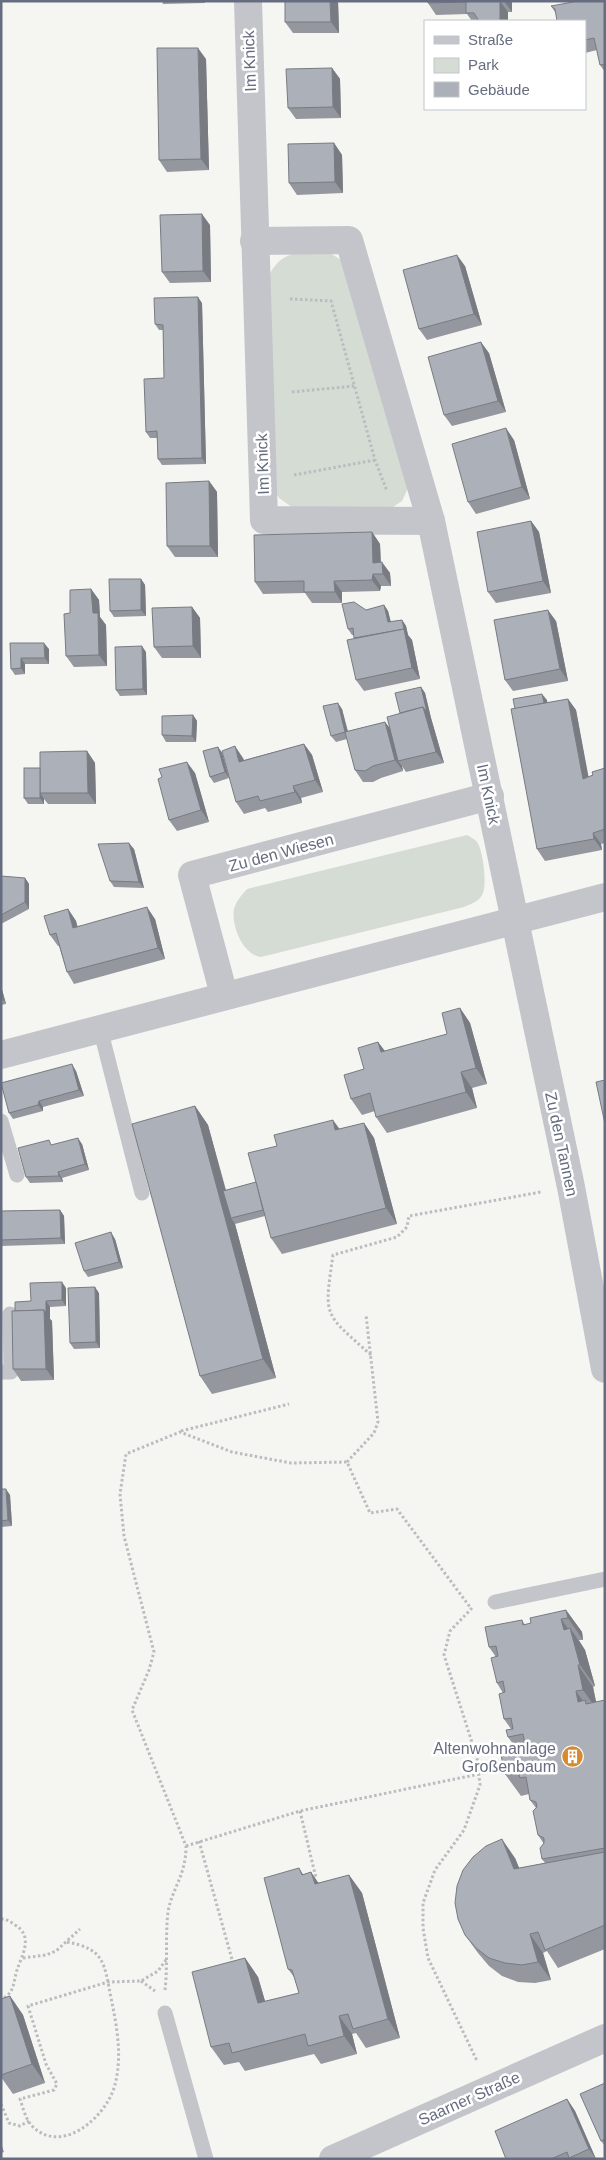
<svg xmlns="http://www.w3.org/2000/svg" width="606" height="2160" viewBox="0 0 606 2160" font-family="Arial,sans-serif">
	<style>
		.green { fill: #d5dcd4 }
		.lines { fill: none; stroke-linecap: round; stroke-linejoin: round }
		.path { stroke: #bbbcbf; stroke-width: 3; stroke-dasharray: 2.5 2.5; stroke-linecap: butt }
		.service { stroke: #c4c5ca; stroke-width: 15 }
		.minor { stroke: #c4c5ca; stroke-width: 28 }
		.wall { fill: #94979e }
		.shaded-wall { fill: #787b81 }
		.building { fill: #acb0b8; stroke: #787b81 }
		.labels { text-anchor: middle; stroke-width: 5; stroke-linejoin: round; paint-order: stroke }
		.street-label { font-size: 16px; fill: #676d81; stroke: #fff }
		.poi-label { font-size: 16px; fill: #676d81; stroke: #fff; text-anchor: end }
	</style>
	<rect width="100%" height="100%" fill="#f5f6f2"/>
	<g class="green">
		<path d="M302 251 330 253 341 260 408 488 402 501 387 511 296 510 279 498 274 489 266 281C276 261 281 257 302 251Z"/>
		<path d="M467 835C470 837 475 839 477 842 483 850 487 883 483 893 480 901 471 904 464 907L261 957C243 955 231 926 234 909 236 901 241 896 247 889Z"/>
	</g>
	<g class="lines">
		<g class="path">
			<path d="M290 299 331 301 375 460 387 491"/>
			<path d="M292 392 354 386"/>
			<path d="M294 475 375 460"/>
			<path d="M371 1355C323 1312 324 1318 333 1255L397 1237 407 1227 409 1216 541 1192"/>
			<path d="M181 1431 289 1404"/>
			<path d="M347 1462 374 1433 378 1422 366 1315"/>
			<path d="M472 1608 450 1631 444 1655 477 1758 480 1785 464 1830 435 1870 423 1903V1928L428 1958 477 2061"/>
			<path d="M300 1811 316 1878"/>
			<path d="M199 1841 233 1963"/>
			<path d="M186 1846 300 1811 508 1768"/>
			<path d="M1 1919C7 1919 11 1922 15 1925 34 1936 22 1955 17 1970 13 1982 15 1994 1 1999"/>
			<path d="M67 1942C105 1949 104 1963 111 1998 117 2027 123 2058 114 2088 105 2117 62 2156 32 2126 26 2120 23 2108 20 2099L54 2090 57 2084 46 2064 28 2006 108 1982 141 1981 158 1971 166 1960"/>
			<path d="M23 1958 46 1955 56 1951 80 1929"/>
			<path d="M141 1981 155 1991"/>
			<path d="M165 1990C168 1964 165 1938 168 1912 172 1888 186 1876 186 1846L132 1710 149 1670 154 1652 124 1536 120 1494 126 1454 180 1432 232 1452 291 1463 347 1462 370 1513 397 1509 470 1607"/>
			<path d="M1 2104 9 2123 20 2126 29 2121"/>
		</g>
		<g class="service">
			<path d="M100 1028 142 1193"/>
			<path d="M1 1121 17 1175"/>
			<path d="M1 1372H11L10 1314"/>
			<path d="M495 1602 605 1579"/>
			<path d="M165 2013 206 2159"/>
		</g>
		<g class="minor">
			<path d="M248 1 264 520 431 521"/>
			<path d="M254 241 349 240 431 521 571 1187 605 1369"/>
			<path d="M224 995 192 875 490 796"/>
			<path d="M1 1055 605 897"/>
			<path d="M333 2159 605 2038"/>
		</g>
	</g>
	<g class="wall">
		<path d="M162 1H205V3L163 4Z"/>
		<path d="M338 1 339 33H293L285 22Z"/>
		<path d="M428 1H512V12H508V21H472L467 14 436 15 428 3Z"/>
		<path d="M605 1V72L600 65 597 50 585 53V21L555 12 551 6Z"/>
		<path d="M206 59 209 170 167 172 159 160Z"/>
		<path d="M332 68 340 79 341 118 296 119 288 108Z"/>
		<path d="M334 143 342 155 343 193 297 195 289 183Z"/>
		<path d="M210 225 211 282 170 283 162 272Z"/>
		<path d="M465 266 482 325 427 340 419 329Z"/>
		<path d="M202 303 206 464 162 465 158 459 157 438H150L146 432 164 378 163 330H159L155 324Z"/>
		<path d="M489 353 506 412 452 426 444 415Z"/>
		<path d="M514 440 530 499 476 514 468 502Z"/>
		<path d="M209 481 217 492 218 557H175L167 546Z"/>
		<path d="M531 521 539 532 551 593 496 603 488 592Z"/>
		<path d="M372 532 380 544 381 562 390 573 391 586H381L380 591 342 592V603H312L305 593 263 594 255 582Z"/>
		<path d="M141 579 145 585 146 616 114 617 110 611Z"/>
		<path d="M91 589 99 600 100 617 106 625 107 666 74 667 66 656 70 613Z"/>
		<path d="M384 605 388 611 391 622 402 620 406 626 408 635 412 640 420 679 364 691 356 680 354 635H352L348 629 366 610Z"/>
		<path d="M192 607 200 618 201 658H162L154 647Z"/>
		<path d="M556 621 568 681 513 691 505 680Z"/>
		<path d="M10 643 49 649V664H25V674L15 675 11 669Z"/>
		<path d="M146 652 147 695 120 696 116 690Z"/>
		<path d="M421 687 425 693 431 718 444 763 406 772 402 766 403 771 381 778 373 782H363L355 770 347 739 336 742 331 736 342 709 348 731 385 722 389 727Z"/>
		<path d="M568 699 576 710 588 777 593 775 605 768V843L601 844 602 850 545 861 537 849 547 700V703Z"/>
		<path d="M193 715 197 721 196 742H166L162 735Z"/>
		<path d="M304 744 312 755 323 792 301 798 302 803 268 812 265 808 244 814 236 802 243 758 244 760Z"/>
		<path d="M218 747 222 753 229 778 214 783 210 777Z"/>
		<path d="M87 751 95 763 96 804H48L44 799V804H28L24 798 40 768Z"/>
		<path d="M195 773 209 822 177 831 169 820Z"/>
		<path d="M134 849 144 888 114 887 110 881Z"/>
		<path d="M1 852 2 853V877L25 878 29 884V909L1 924Z"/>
		<path d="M68 909 76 921 77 926 155 919 165 959 74 984 67 972 59 946H58L50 935Z"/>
		<path d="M1 986 6 1004 1 1005Z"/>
		<path d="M460 1008 470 1023 487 1084 472 1088 477 1108 387 1133 376 1117 375 1111 362 1115 351 1099 364 1069 378 1042 385 1051 447 1034Z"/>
		<path d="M76 1071 84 1096 43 1107V1111L13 1119 9 1113Z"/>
		<path d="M195 1106 208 1125 226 1190 256 1182 339 1129 364 1123 374 1138 397 1224 282 1254 271 1238 265 1216 235 1224 276 1378 212 1394 200 1376Z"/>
		<path d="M82 1144 89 1170 62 1178 63 1182 30 1183 26 1177 53 1145Z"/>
		<path d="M60 1210 64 1216 65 1244 1 1246V1211Z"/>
		<path d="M115 1239 123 1268 88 1277 84 1271Z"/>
		<path d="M66 1288V1306L50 1307V1319L52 1321 54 1380 21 1381 13 1369 15 1311 31 1301Z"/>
		<path d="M99 1293 100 1348 74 1349 70 1343Z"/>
		<path d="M1 1489 10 1495 12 1526 1 1527Z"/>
		<path d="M566 1610 582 1632 583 1640H579L585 1650 595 1686 593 1687 596 1702 605 1700V1949L558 1968 547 1951 543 1953 551 1980 535 1983 518 1982 502 1976 489 1966 478 1953 465 1935 515 1858 519 1868 545 1863 542 1859 544 1844 538 1835 536 1808 530 1800 529 1794 521 1796 505 1774 518 1751 508 1737 511 1729 504 1719 503 1693 497 1683 496 1657 489 1647 522 1620 525 1625Z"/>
		<path d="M299 1868 303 1874 319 1883 349 1875 362 1893 400 2038 366 2048 356 2033 352 2034 357 2054 321 2064 314 2054 245 2071 239 2062 224 2065 211 2047 245 1958 258 1977 265 2001 299 1993 294 1977 288 1969Z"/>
		<path d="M10 1996 23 2015 45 2083 13 2094 1 2077V1999Z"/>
		<path d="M605 2083V2146L601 2141Z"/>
		<path d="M567 2099 575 2111 596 2159H506Z"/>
		<path d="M1 2143 4 2152 1 2153Z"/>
	</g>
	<g class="shaded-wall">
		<path d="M330 1H338L339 33 331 22Z"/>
		<path d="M500 1 508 12V21H500Z"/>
		<path d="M504 1H512V12Z"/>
		<path d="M198 48 206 59 209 170 201 159Z"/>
		<path d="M332 68 340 79 341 118 333 107Z"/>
		<path d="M334 143 342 155 343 193 335 182Z"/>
		<path d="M202 214 210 225 211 282 203 271Z"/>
		<path d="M457 255 465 266 482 325 474 314Z"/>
		<path d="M198 297 202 303 206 464 202 458Z"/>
		<path d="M481 342 489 353 506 412 498 401Z"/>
		<path d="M506 428 514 440 530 499 522 487Z"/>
		<path d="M209 481 217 492 218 557 210 546Z"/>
		<path d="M531 521 539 532 551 593 543 581Z"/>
		<path d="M372 532 380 544 381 574 373 563Z"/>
		<path d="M382 562 390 573 391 586 383 574Z"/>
		<path d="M373 574 381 586 380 591 372 580Z"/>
		<path d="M141 579 145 585 146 616 141 610Z"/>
		<path d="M334 581 342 592V603L335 592Z"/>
		<path d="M91 589 99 600 100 617 106 625 107 666 99 655 93 613Z"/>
		<path d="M384 605 388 611 392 628 388 622Z"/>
		<path d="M192 607 200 618 201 658 193 646Z"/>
		<path d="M548 610 556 621 568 681 560 669Z"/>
		<path d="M402 620 406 626 408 635 412 640 420 679 412 668Z"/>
		<path d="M44 643 49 649V664L45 658Z"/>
		<path d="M142 646 146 652 147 695 143 689Z"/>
		<path d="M21 658 25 664V674L21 668Z"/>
		<path d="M421 687 425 693 431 718 444 763 436 752 423 707Z"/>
		<path d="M542 694 547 700 549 715 545 709Z"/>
		<path d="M568 699 576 710 591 790 583 779Z"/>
		<path d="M338 703 342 709 349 738 345 732Z"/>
		<path d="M193 715 197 721 196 742 192 736Z"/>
		<path d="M385 722 393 733 398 761 402 766 403 771 395 760Z"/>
		<path d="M304 744 312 755 323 792 315 780Z"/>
		<path d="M235 746 243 758 247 773 239 762Z"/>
		<path d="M218 747 222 753 229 778 225 772Z"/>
		<path d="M87 751 95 763 96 804 88 793Z"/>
		<path d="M187 762 195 773 209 822 201 810Z"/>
		<path d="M293 786 301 798 302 803 295 792Z"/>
		<path d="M40 793 44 799V804L40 798Z"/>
		<path d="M593 833 601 844 602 850 594 839Z"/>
		<path d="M129 843 134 849 144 888 139 882Z"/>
		<path d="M1 852 2 853V877L1 876Z"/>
		<path d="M25 878 29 884V909L25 902Z"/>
		<path d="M147 907 155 919 165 959 158 948Z"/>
		<path d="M68 909 76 921 81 939 73 928Z"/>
		<path d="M1 986 6 1004 1 997Z"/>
		<path d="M460 1008 470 1023 487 1084 476 1068Z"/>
		<path d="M378 1042 389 1057 381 1052Z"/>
		<path d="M72 1064 76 1071 84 1096 79 1090Z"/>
		<path d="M461 1072 472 1088 477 1108 466 1092Z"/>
		<path d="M39 1101 43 1107V1111L38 1105Z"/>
		<path d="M195 1106 208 1125 233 1218H231L235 1224 276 1378 263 1359Z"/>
		<path d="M333 1120 344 1135 335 1130Z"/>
		<path d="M364 1123 374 1138 397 1224 386 1208Z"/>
		<path d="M78 1138 82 1144 89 1170 85 1164Z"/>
		<path d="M58 1172 62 1178 63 1182 59 1176Z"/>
		<path d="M60 1210 64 1216 65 1244 61 1238Z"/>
		<path d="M111 1232 115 1239 123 1268 119 1262Z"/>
		<path d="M62 1282 66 1288V1306L62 1300Z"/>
		<path d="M95 1287 99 1293 100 1348 96 1342Z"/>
		<path d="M46 1301 50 1307V1319L52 1321 54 1380 46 1369 44 1310Z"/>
		<path d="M6 1489 10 1495 12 1526 8 1520Z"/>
		<path d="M566 1610 582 1632 583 1640 568 1618Z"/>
		<path d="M561 1619 572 1634 570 1628 585 1650 595 1686 580 1665 564 1630Z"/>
		<path d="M578 1665 593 1687 598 1711 583 1690Z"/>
		<path d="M576 1691 591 1713 578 1702Z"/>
		<path d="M502 1839 515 1858 527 1887 514 1869Z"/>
		<path d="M311 1872 324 1891 315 1884Z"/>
		<path d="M349 1875 362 1893 400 2038 388 2019Z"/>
		<path d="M530 1934 543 1953 551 1980 538 1962Z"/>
		<path d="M245 1958 258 1977 271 2022 258 2003Z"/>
		<path d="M10 1996 23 2015 45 2083 32 2064Z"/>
		<path d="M339 2016 352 2034 357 2054 344 2036Z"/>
		<path d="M567 2099 575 2111 596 2159 589 2149Z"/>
	</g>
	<g class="building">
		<path d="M285 1H330L331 22H285Z"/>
		<path d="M428 1H500V21H479L474 13H466V2L428 3Z"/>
		<path d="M572 1H605V64L600 65 594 38 585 40V21H557L555 9 551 6 573 2Z"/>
		<path d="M157 48H198L201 159 159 160Z"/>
		<path d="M332 68 333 107 288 108 286 69Z"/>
		<path d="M334 143 335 182 289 183 288 144Z"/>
		<path d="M202 214 203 271 162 272 160 215Z"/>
		<path d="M457 255 474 314 419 329 403 270Z"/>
		<path d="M198 297 202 458 158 459 157 431 146 432 144 379 164 378 163 325 155 324 154 298Z"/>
		<path d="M481 342 498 401 444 415 428 357Z"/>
		<path d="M506 428 522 487 468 502 452 444Z"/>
		<path d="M209 481 210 546H167L166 483Z"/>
		<path d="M531 521 543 581 488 592 477 532Z"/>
		<path d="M372 532 373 563 382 562 383 574H373L372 580 334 581 335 592H304V581L255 582 254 535Z"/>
		<path d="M109 579H141V610L110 611Z"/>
		<path d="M91 589 93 613H98L99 655 66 656 64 614 70 613V590Z"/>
		<path d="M354 602 366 610 384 605 388 622 402 620 404 629 354 638 353 628 348 629 342 604Z"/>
		<path d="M192 607 193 646 154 647 152 608Z"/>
		<path d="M548 610 560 669 505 680 494 620Z"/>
		<path d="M404 629 412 668 356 680 347 640Z"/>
		<path d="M10 643H44L45 658H21V668L11 669Z"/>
		<path d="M142 646 143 689 116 690 115 647Z"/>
		<path d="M421 687 427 712 423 707 400 713 395 693Z"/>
		<path d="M542 694 544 703 515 709 513 699Z"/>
		<path d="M568 699 583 779 593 775 592 772 605 768V829L593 833 594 839 537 849 511 709Z"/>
		<path d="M338 703 345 732 331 736 323 706Z"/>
		<path d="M423 707 436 752 398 761 387 717Z"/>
		<path d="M193 715 192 736 162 735V716Z"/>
		<path d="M385 722 395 760 373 766 365 771 355 770 345 732Z"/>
		<path d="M304 744 315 780 293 786 295 792 260 801 258 796 236 802 222 751 235 746 239 762Z"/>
		<path d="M218 747 225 772 210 777 203 751Z"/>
		<path d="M87 751 88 793H40V752Z"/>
		<path d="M187 762 201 810 169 820 158 779 162 777 159 769Z"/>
		<rect x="24" y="768" width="16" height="30"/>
		<path d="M129 843 139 882 110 881 98 844Z"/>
		<path d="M1 876 25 878V902L1 915Z"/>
		<path d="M147 907 158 948 67 972 56 933 50 935 44 916 68 909 73 928Z"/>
		<path d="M460 1008 476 1068 461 1072 466 1092 376 1117 370 1093 351 1099 344 1075 364 1069 358 1048 378 1042 381 1052 447 1034 442 1013Z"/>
		<path d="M72 1064 79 1090 39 1101 38 1105 9 1113 1 1083Z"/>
		<path d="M605 1080V1124L596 1082Z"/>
		<path d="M195 1106 263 1359 200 1376 132 1124Z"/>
		<path d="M333 1120 335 1130 364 1123 386 1208 271 1238 248 1153 277 1146 274 1135Z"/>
		<path d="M78 1138 85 1164 58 1172 59 1176 26 1177 18 1148 49 1140 51 1145Z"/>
		<path d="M256 1182 263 1210 231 1218 223 1191Z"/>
		<path d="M60 1210 61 1238 1 1240V1211Z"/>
		<path d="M111 1232 119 1262 84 1271 75 1243Z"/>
		<path d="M62 1282V1300L46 1301V1313L44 1310 15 1311V1302L31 1301 30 1283Z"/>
		<path d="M95 1287 96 1342 70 1343 68 1288Z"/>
		<path d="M44 1310 46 1369H13L12 1311Z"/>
		<path d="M1 1489H6L8 1520 1 1521Z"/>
		<path d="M566 1610 568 1618 561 1619 564 1630 570 1628 580 1665H578L583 1690 576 1691 578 1702 585 1700 586 1704 605 1700V1848L542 1859 540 1848 544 1843V1838L538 1835 533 1811 537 1807 536 1802 530 1800 526 1777 520 1778 518 1771 505 1774 501 1755 526 1749 523 1734 508 1737 506 1730 513 1729 511 1718 504 1719 499 1694 505 1692 503 1681 497 1683 491 1658 498 1656 496 1646 489 1647 485 1627 522 1620 523 1625 531 1623 530 1618Z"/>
		<path d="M502 1839 514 1869 605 1852V1925L545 1950 538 1932 530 1934 538 1962 522 1965 505 1963 489 1958 476 1948 465 1935 458 1919 455 1903 457 1886 463 1870 473 1857 486 1846Z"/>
		<path d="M299 1868 302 1875 311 1872 315 1884 349 1875 388 2019 353 2029 348 2014 339 2016 344 2036 308 2046 305 2034 232 2053 229 2043 211 2047 192 1972 245 1958 258 2003 299 1993 292 1970 288 1969 264 1878Z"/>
		<path d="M10 1996 32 2064 1 2075V1999Z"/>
		<path d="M605 2083V2139L601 2141 580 2094Z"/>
		<path d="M567 2099 589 2149 569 2158 567 2152 551 2159H506L495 2131Z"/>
	</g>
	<defs>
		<symbol id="building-disc" viewBox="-11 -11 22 22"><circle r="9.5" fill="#d78b31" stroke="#fff"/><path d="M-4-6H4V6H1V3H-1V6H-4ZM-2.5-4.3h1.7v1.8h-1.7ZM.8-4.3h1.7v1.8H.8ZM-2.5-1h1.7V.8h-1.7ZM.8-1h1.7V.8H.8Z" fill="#fff"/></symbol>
	</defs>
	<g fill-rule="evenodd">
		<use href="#building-disc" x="560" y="1744" width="25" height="25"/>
	</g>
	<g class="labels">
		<g class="street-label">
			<text transform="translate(249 61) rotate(-92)" y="6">Im Knick</text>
			<text transform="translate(262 464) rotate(-92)" y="6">Im Knick</text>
			<text transform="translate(489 794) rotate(78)" y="6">Im Knick</text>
			<text transform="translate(281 852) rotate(-15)" y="6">Zu den Wiesen</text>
			<text transform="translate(562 1144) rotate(78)" y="6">Zu den Tannen</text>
			<text transform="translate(469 2098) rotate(-24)" y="6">Saarner Straße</text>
		</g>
		<g class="poi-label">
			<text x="556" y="1754">Altenwohnanlage<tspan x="556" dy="18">Großenbaum</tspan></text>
		</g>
	</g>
	<rect width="606" height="2160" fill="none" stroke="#676d81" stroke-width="5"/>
	<rect x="424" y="20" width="162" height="90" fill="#ffffff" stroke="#c2c5cd"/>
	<rect x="434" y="36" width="25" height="8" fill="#c4c5ca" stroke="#c2c5cd"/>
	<text x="468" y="45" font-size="15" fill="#676d81">Straße</text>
	<rect x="434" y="58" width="25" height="15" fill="#d5dcd4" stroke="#c2c5cd"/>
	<text x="468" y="70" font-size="15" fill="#676d81">Park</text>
	<rect x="434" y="82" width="25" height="15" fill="#acb0b8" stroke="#c2c5cd"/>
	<text x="468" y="95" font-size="15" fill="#676d81">Gebäude</text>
</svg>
